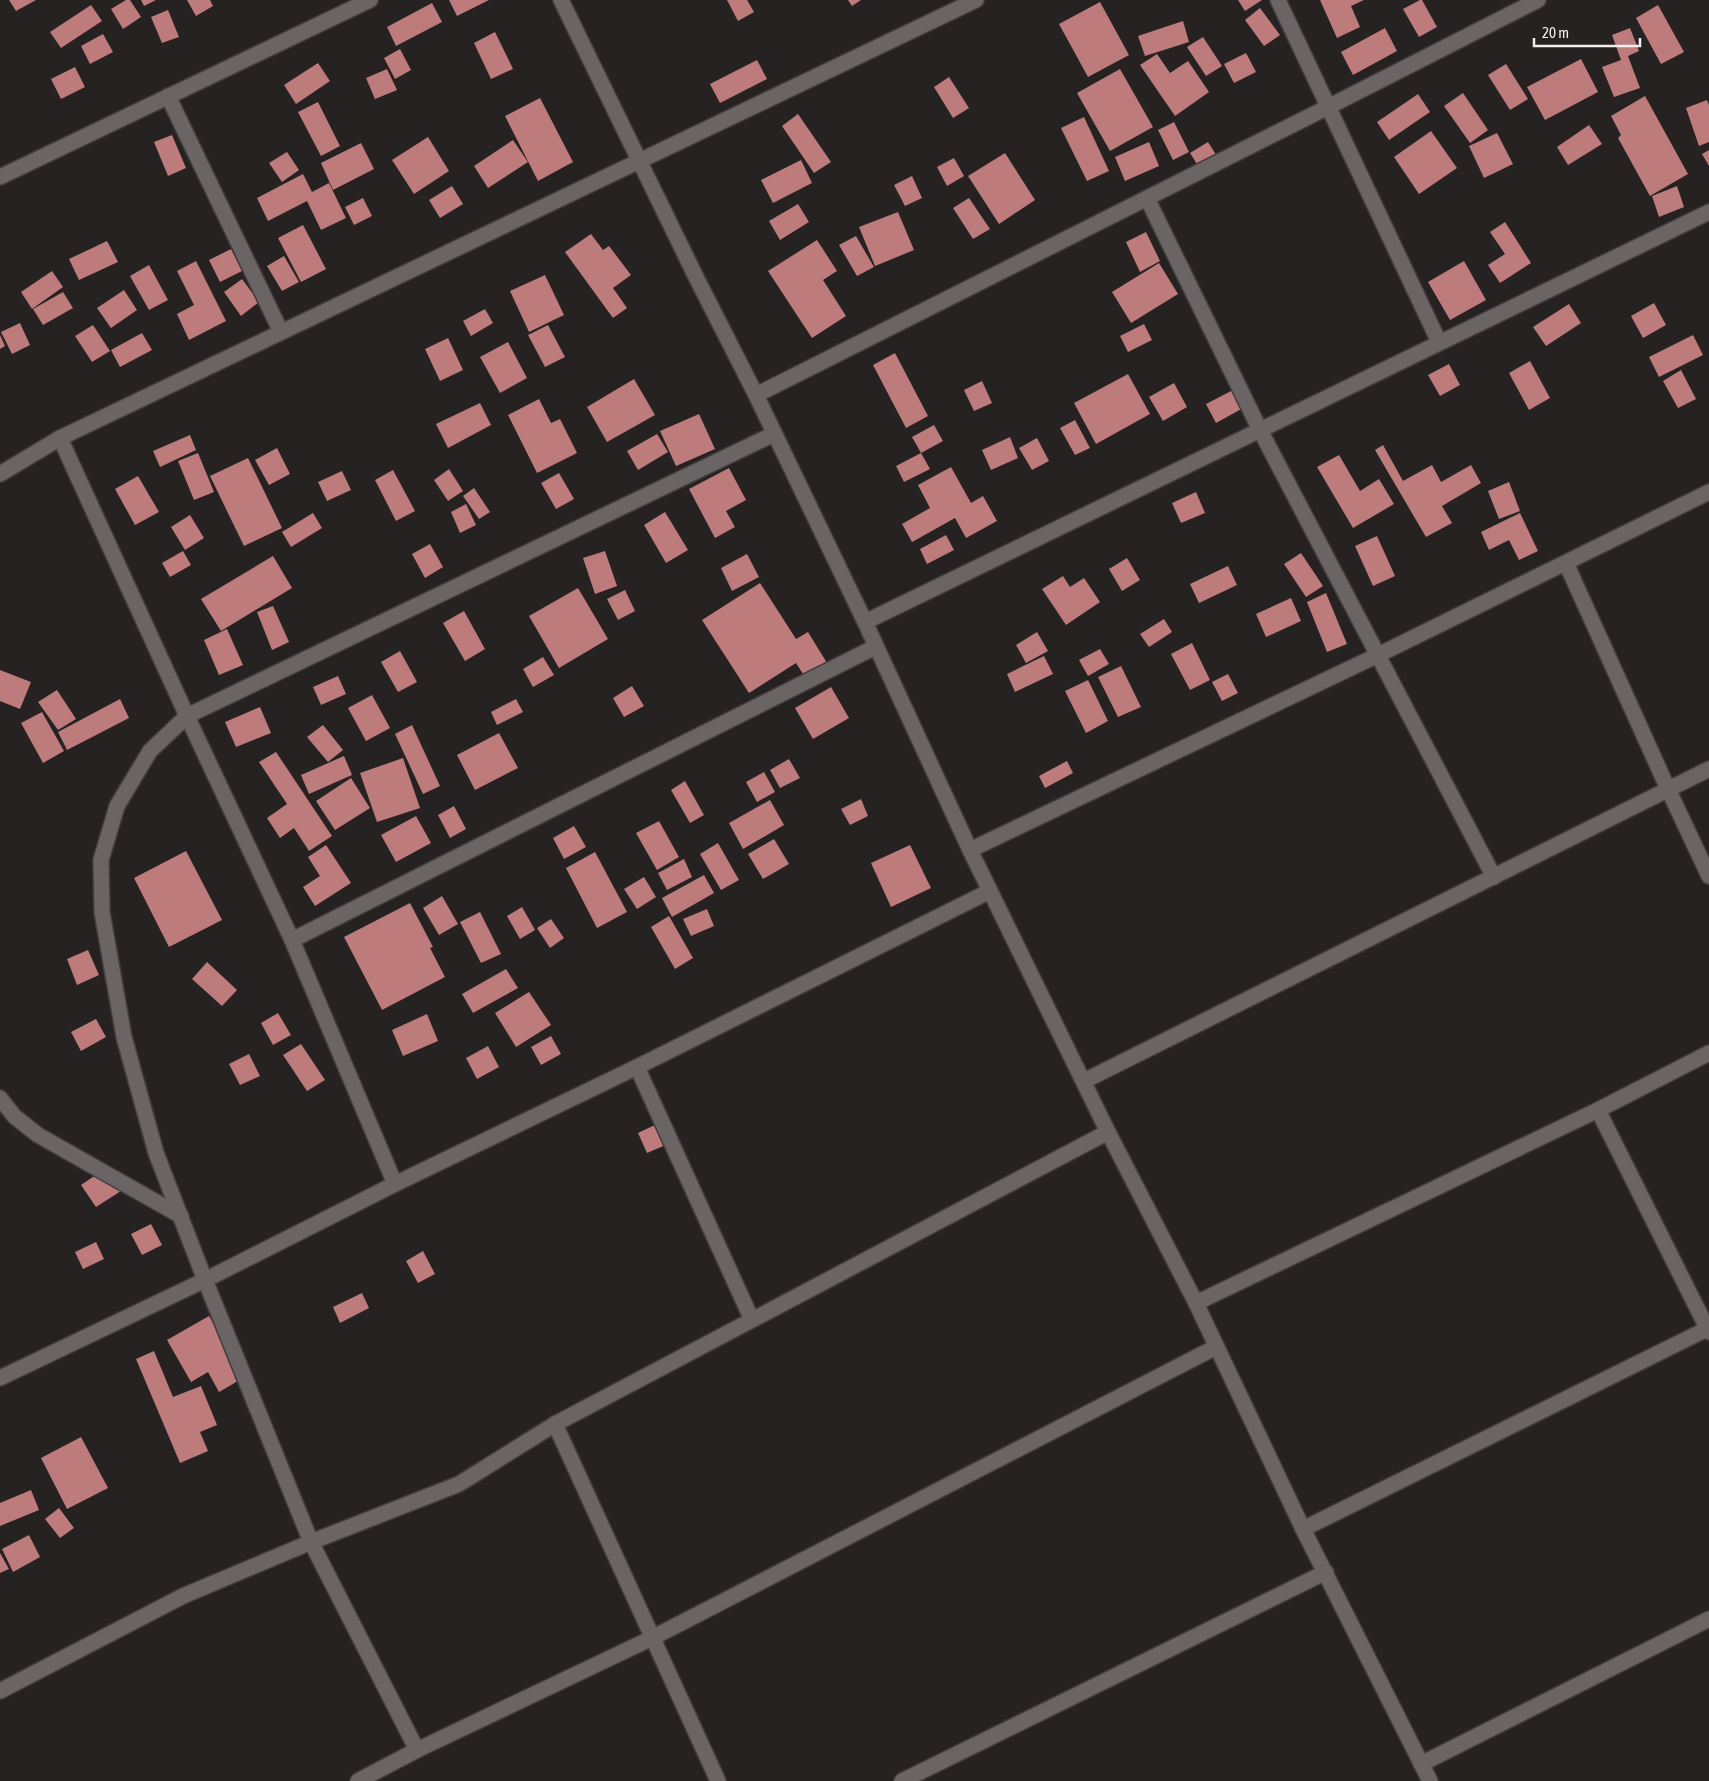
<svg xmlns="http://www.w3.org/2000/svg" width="1709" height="1781" viewBox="0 0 1709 1781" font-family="'Asap Condensed',sans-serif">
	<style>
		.building { fill: #bd7b7c }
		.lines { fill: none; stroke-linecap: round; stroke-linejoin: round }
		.street-casing { stroke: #423e3e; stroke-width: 18 }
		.street { stroke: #6a6464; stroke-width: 15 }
	</style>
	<rect width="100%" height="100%" fill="#272222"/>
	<g class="building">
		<path d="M9 0H36L16 11Z"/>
		<path d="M126 0H130L141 17 123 29 111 9Z"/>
		<path d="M141 0H156L144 6Z"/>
		<path d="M187 0H210L213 6 196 16Z"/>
		<path d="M449 0H489L457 16Z"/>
		<path d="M727 0H747L754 12 738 21Z"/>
		<path d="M848 0H861L852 6Z"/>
		<path d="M1238 0H1262L1245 11Z"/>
		<path d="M1320 0H1364L1351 6 1360 27 1337 38Z"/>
		<path d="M1420 0H1422L1437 27 1419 37 1403 9Z"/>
		<path d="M1100 2 1129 55 1088 77 1059 24Z"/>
		<path d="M432 3 442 22 396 46 387 27Z"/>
		<path d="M91 5 102 21 61 48 50 32Z"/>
		<path d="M1658 5 1684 52 1661 64 1636 18Z"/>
		<path d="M1260 8 1280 35 1264 46 1245 20Z"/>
		<path d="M168 10 179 37 162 43 151 17Z"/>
		<path d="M1183 21 1189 42 1145 56 1138 36Z"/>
		<path d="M1385 28 1397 51 1353 75 1341 52Z"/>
		<path d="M1630 28 1639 51 1628 56 1640 88 1614 97 1602 67 1621 60 1612 35Z"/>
		<path d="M495 32 513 69 491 79 474 43Z"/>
		<path d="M103 34 113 52 90 64 81 46Z"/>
		<path d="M1203 37 1222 66 1206 76 1187 47Z"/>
		<path d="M400 49 411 70 395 79 384 58Z"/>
		<path d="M1246 53 1256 72 1234 83 1224 64Z"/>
		<path d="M1157 54 1170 73 1188 61 1209 92 1175 116 1140 65Z"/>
		<path d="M1581 59 1598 92 1545 120 1527 87Z"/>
		<path d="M757 60 767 79 720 103 710 84Z"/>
		<path d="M318 63 330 81 296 104 284 85Z"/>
		<path d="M1506 64 1528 99 1510 110 1488 75Z"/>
		<path d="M75 67 85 87 61 99 51 79Z"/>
		<path d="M387 69 397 90 375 99 366 78Z"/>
		<path d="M1120 69 1153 127 1110 151 1077 93Z"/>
		<path d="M949 77 969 108 953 118 934 87Z"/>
		<path d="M1463 93 1488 130 1470 143 1444 106Z"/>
		<path d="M1418 94 1430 112 1389 140 1377 122Z"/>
		<path d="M1645 96 1688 174 1650 196 1618 138 1621 135 1611 116Z"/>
		<path d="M540 98 573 162 538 181 505 116Z"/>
		<path d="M1707 100 1709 105V142L1699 146 1686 108Z"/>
		<path d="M318 102 340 146 321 156 298 112Z"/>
		<path d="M798 114 831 162 814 173 782 126Z"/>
		<path d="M1084 117 1109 171 1087 181 1061 128Z"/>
		<path d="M1174 122 1189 152 1173 160 1158 130Z"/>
		<path d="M1589 125 1602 144 1568 165 1557 147Z"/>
		<path d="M1431 131 1457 168 1419 194 1394 157Z"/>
		<path d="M1497 133 1513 164 1484 178 1469 146Z"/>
		<path d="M172 135 186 168 168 176 154 142Z"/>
		<path d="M428 137 449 171 414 194 392 160Z"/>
		<path d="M513 140 528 162 488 188 474 166Z"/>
		<path d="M1149 142 1159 166 1125 181 1115 157Z"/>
		<path d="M1208 142 1220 161 1202 172 1190 153Z"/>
		<path d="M361 143 374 169 333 190 321 163Z"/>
		<path d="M1709 150V166L1702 154Z"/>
		<path d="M287 152 299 170 282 182 269 163Z"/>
		<path d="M1005 153 1035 200 999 224 968 176Z"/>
		<path d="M954 158 964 176 947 186 937 167Z"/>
		<path d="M801 160 812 183 773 203 761 180Z"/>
		<path d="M303 174 312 192 329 183 346 218 321 230 307 201 268 221 257 198Z"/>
		<path d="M912 176 922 198 905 206 894 185Z"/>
		<path d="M452 186 463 204 440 218 429 200Z"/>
		<path d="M1677 186 1684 207 1659 217 1652 196Z"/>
		<path d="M363 198 372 216 354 225 345 207Z"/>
		<path d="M969 198 990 229 973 239 953 208Z"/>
		<path d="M798 204 809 222 780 240 769 221Z"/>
		<path d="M898 212 914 250 875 266 859 227Z"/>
		<path d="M1505 222 1531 263 1500 283 1488 265 1505 254 1490 232Z"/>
		<path d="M303 225 326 269 301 282 278 238Z"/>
		<path d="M1146 232 1160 261 1140 272 1126 242Z"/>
		<path d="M591 234 603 250 609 246 631 275 613 288 627 308 613 318 565 252Z"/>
		<path d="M856 236 874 267 857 276 839 245Z"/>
		<path d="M817 240 837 271 823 280 846 316 812 338 768 271Z"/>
		<path d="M107 241 118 262 79 280 69 259Z"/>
		<path d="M231 249 242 271 220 282 209 260Z"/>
		<path d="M284 256 299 282 282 291 267 266Z"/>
		<path d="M196 261 226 321 189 340 177 314 194 305 177 271Z"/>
		<path d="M1464 261 1486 300 1450 320 1428 282Z"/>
		<path d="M1159 263 1178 294 1131 323 1112 292Z"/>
		<path d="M149 265 168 300 149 310 130 276Z"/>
		<path d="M52 271 63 287 32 309 21 292Z"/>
		<path d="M545 275 564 315 529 332 510 291Z"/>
		<path d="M242 279 259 302 241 316 224 292Z"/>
		<path d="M124 290 137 310 111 328 97 308Z"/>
		<path d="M63 292 73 308 43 325 33 309Z"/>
		<path d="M1654 303 1666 325 1643 338 1631 316Z"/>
		<path d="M1569 304 1581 323 1546 346 1533 327Z"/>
		<path d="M485 309 493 323 471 336 463 321Z"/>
		<path d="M20 323 30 345 12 354 1 332Z"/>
		<path d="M1144 324 1152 340 1128 352 1120 336Z"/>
		<path d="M93 325 110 351 92 362 75 336Z"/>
		<path d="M548 325 565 357 545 367 528 335Z"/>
		<path d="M142 333 152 350 120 367 111 350Z"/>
		<path d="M0 335 5 346 0 349Z"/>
		<path d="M1693 335 1703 355 1659 377 1649 357Z"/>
		<path d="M448 338 463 370 440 381 425 349Z"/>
		<path d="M508 342 527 378 500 393 480 357Z"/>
		<path d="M895 353 928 416 906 428 873 365Z"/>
		<path d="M1530 361 1550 398 1529 410 1509 373Z"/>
		<path d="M1449 364 1460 385 1440 396 1428 375Z"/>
		<path d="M1681 370 1696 399 1678 408 1663 381Z"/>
		<path d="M1128 374 1150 414 1096 444 1074 403Z"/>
		<path d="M634 379 655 415 607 442 587 407Z"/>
		<path d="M982 381 992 403 974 411 964 390Z"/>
		<path d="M1174 383 1187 407 1163 421 1149 397Z"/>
		<path d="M1235 389 1245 407 1216 423 1206 404Z"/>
		<path d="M539 399 551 423 560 419 577 453 537 473 508 415Z"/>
		<path d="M480 403 491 425 448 448 436 424Z"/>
		<path d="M699 414 715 449 676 466 660 431Z"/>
		<path d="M1075 420 1090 448 1075 455 1060 428Z"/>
		<path d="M934 425 943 441 921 453 912 437Z"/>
		<path d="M657 434 668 452 638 470 627 451Z"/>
		<path d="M190 435 196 450 160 467 153 451Z"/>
		<path d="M1010 437 1018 458 991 470 982 450Z"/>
		<path d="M1037 438 1049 461 1032 470 1019 448Z"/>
		<path d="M1383 445 1403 481 1432 465 1441 482 1471 465 1481 483 1442 506 1452 523 1426 537 1375 450Z"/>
		<path d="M277 448 290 474 269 485 255 460Z"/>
		<path d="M198 453 214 492 194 500 178 461Z"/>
		<path d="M921 453 930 469 904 482 896 466Z"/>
		<path d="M1339 455 1360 491 1379 479 1394 504 1353 528 1317 467Z"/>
		<path d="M248 458 282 528 244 546 210 476Z"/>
		<path d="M951 467 971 503 983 496 997 521 966 538 955 518 912 542 902 524 930 508 918 485Z"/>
		<path d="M729 468 746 500 726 511 735 527 715 538 689 489Z"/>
		<path d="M449 469 463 491 448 501 434 480Z"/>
		<path d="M393 470 415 511 396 521 375 480Z"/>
		<path d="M342 471 351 490 327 501 318 482Z"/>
		<path d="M559 473 574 499 556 509 541 483Z"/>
		<path d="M138 476 159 512 135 525 115 489Z"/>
		<path d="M1509 482 1520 511 1499 519 1488 491Z"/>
		<path d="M474 488 490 512 479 519 463 496Z"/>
		<path d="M1196 492 1205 513 1181 523 1172 503Z"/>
		<path d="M466 504 476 525 460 533 451 512Z"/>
		<path d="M665 512 688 550 666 563 644 525Z"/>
		<path d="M313 513 322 528 291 547 282 532Z"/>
		<path d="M1520 513 1538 551 1519 560 1509 540 1489 550 1481 532Z"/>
		<path d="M190 515 204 538 185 550 171 527Z"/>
		<path d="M946 535 954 550 927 564 920 549Z"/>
		<path d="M1377 536 1395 576 1373 586 1355 546Z"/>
		<path d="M430 544 443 567 425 578 412 554Z"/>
		<path d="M183 551 191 565 170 577 162 563Z"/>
		<path d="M605 551 617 586 595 594 583 558Z"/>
		<path d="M1301 553 1323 586 1306 597 1284 564Z"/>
		<path d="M747 554 759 577 732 591 721 568Z"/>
		<path d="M273 556 292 588 221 631 201 599Z"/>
		<path d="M1127 558 1140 580 1122 591 1109 569Z"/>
		<path d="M1228 566 1237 585 1199 603 1190 584Z"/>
		<path d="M1063 576 1070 587 1084 578 1100 602 1066 625 1042 589Z"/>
		<path d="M760 583 796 639 808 632 827 663 805 677 796 663 749 693 702 620Z"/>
		<path d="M578 588 608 639 559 668 529 616Z"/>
		<path d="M625 590 635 611 618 620 607 599Z"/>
		<path d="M1326 593 1347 644 1327 652 1307 602Z"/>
		<path d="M1291 598 1301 621 1266 637 1256 614Z"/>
		<path d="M273 606 289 642 272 650 257 612Z"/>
		<path d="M464 611 485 649 465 661 443 623Z"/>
		<path d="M1164 619 1172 632 1149 647 1140 634Z"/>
		<path d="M227 629 243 665 219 675 204 640Z"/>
		<path d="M1037 632 1048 651 1026 663 1016 645Z"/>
		<path d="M1192 643 1210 680 1190 690 1171 654Z"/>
		<path d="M1100 649 1109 664 1088 676 1079 660Z"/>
		<path d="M400 651 417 682 398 692 381 662Z"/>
		<path d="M1044 656 1053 674 1015 692 1007 674Z"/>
		<path d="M543 657 554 675 533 687 523 669Z"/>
		<path d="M1121 666 1141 707 1118 717 1098 677Z"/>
		<path d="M0 670 31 682 20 709 0 701Z"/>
		<path d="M1228 674 1238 693 1222 701 1212 682Z"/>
		<path d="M338 676 346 694 321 705 313 687Z"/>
		<path d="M1088 680 1108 721 1086 733 1065 691Z"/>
		<path d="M632 686 644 706 624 717 613 698Z"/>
		<path d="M831 687 849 718 813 739 795 708Z"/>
		<path d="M57 690 76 719 58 730 38 702Z"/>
		<path d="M372 695 390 728 366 741 348 708Z"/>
		<path d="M120 699 129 718 67 750 58 732Z"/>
		<path d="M516 699 523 712 497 725 491 712Z"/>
		<path d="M260 707 271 733 236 747 225 722Z"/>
		<path d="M42 712 64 751 43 763 21 723Z"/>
		<path d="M323 725 343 750 328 762 307 737Z"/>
		<path d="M412 725 440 786 423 794 395 734Z"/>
		<path d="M499 733 518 768 475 790 457 755Z"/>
		<path d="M276 752 332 836 309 851 294 828 280 838 267 818 287 804 259 762Z"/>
		<path d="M344 756 352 775 309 794 301 775Z"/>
		<path d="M403 758 420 808 377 822 360 773Z"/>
		<path d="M789 759 800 778 780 788 770 770Z"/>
		<path d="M1067 761 1073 773 1045 788 1039 776Z"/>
		<path d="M764 772 775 792 757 802 746 782Z"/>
		<path d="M351 778 370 808 335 830 316 801Z"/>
		<path d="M685 781 704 815 690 823 671 790Z"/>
		<path d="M861 799 868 816 850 825 841 809Z"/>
		<path d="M770 800 784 825 743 849 729 823Z"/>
		<path d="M454 806 466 829 450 838 438 815Z"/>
		<path d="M416 816 431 843 396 862 381 835Z"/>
		<path d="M659 821 679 857 657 870 636 833Z"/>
		<path d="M574 826 586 847 564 859 553 838Z"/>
		<path d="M774 839 789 864 763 879 748 854Z"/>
		<path d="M718 843 739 880 721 890 700 854Z"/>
		<path d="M326 845 351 883 315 906 303 887 320 876 308 857Z"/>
		<path d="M910 845 931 888 891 907 871 863Z"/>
		<path d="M186 851 222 920 169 947 134 878Z"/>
		<path d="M595 852 627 912 597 928 566 868Z"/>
		<path d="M684 859 692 877 667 890 658 873Z"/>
		<path d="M704 875 714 893 672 917 662 898Z"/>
		<path d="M644 877 656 897 637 909 624 889Z"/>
		<path d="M442 896 458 924 439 935 423 908Z"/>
		<path d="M410 903 433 947 430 948 445 977 382 1010 344 937Z"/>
		<path d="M522 907 535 930 520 939 507 916Z"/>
		<path d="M707 909 714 926 691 936 683 919Z"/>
		<path d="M480 912 501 954 481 963 460 922Z"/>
		<path d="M669 916 693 958 675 969 651 927Z"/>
		<path d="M551 919 564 938 550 948 537 928Z"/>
		<path d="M88 950 99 975 77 985 67 959Z"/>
		<path d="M207 962 237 990 222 1006 192 979Z"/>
		<path d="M506 969 518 988 473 1013 462 994Z"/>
		<path d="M529 992 551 1025 516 1047 495 1013Z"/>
		<path d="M278 1013 291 1035 273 1045 261 1023Z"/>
		<path d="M427 1014 438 1041 403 1056 392 1030Z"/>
		<path d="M96 1019 106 1037 81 1051 71 1032Z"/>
		<path d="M551 1036 561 1054 541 1065 531 1047Z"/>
		<path d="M301 1044 325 1080 307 1091 283 1055Z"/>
		<path d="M488 1046 499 1067 477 1079 466 1058Z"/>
		<path d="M249 1054 260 1076 240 1085 229 1064Z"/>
		<path d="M659 1123 668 1144 647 1153 638 1133Z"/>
		<path d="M106 1168 121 1191 96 1207 81 1185Z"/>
		<path d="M151 1224 162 1245 142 1255 131 1234Z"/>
		<path d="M96 1242 104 1259 83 1269 75 1252Z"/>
		<path d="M423 1251 435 1274 418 1283 406 1261Z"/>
		<path d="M362 1293 369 1308 340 1323 333 1307Z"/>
		<path d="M209 1316 245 1377 219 1392 208 1372 191 1382 167 1340Z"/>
		<path d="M154 1351 173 1397 201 1386 217 1425 200 1432 208 1451 180 1463 136 1359Z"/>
		<path d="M81 1437 108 1488 67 1509 41 1458Z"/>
		<path d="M31 1490 39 1510 0 1526V1503Z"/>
		<path d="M59 1508 74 1528 60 1538 45 1519Z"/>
		<path d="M29 1535 40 1557 13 1572 2 1549Z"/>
		<path d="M0 1553 9 1569 0 1573Z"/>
	</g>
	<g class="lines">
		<defs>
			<g id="street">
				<path d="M561 0 696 277 756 395 865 622 970 850 1108 1132 1196 1303 1303 1529 1430 1781"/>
				<path d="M1278 0 1439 342"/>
				<path d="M168 96 281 332"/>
				<path d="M0 177 370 0"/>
				<path d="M1147 198 1260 430 1494 877"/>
				<path d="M756 395 1328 107 1538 0"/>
				<path d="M60 438 187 716 292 940 395 1184"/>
				<path d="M0 474 60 438 976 0"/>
				<path d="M1566 563 1668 789 1709 876"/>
				<path d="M865 622 1709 212"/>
				<path d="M970 850 1378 655 1709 492"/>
				<path d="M292 940 875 647"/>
				<path d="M637 1067 752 1320"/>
				<path d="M1084 1081 1709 769"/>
				<path d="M0 1098 14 1116 38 1135 181 1216"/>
				<path d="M1598 1110 1709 1332"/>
				<path d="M1196 1303 1598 1110 1709 1053"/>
				<path d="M0 1378 205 1280 395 1184 637 1067 990 891"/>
				<path d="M555 1424 718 1781"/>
				<path d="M1303 1529 1709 1328"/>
				<path d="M0 1691 183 1596 311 1542 459 1484 555 1424 1108 1132"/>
				<path d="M417 1750 311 1542 205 1280 156 1153 124 1037 102 912 101 860 117 806 150 751 187 716 774 434"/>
				<path d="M1421 1764 1709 1619"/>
				<path d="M358 1781 417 1750 652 1638 1216 1347"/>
				<path d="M902 1781 1326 1572"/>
			</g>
		</defs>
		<use href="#street" class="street-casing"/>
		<use href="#street" class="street"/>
	</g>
	<path d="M1534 38v8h106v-8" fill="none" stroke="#f2eeee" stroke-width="2.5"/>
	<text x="1542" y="38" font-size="15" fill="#f2eeee" stroke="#272222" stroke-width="4" paint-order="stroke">20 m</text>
</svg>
